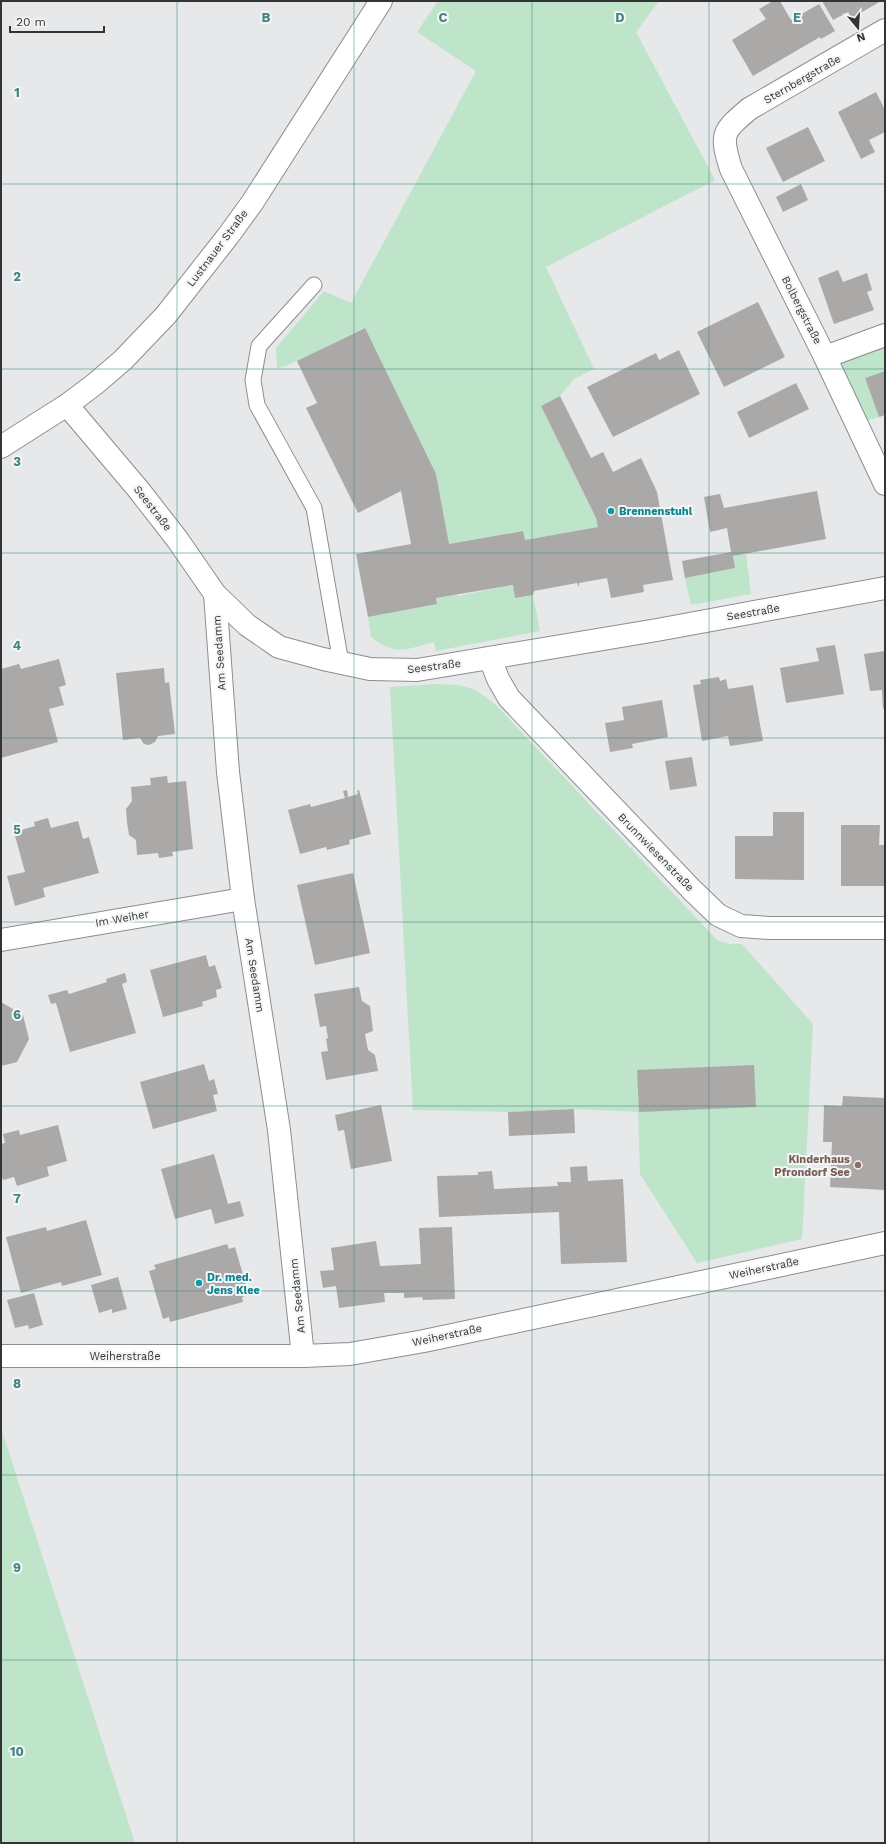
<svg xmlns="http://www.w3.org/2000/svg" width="886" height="1844" viewBox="0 0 886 1844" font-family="'Work Sans',sans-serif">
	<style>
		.green { fill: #bee4ca }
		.building { fill: #aaa9a7 }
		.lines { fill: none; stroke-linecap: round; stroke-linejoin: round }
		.service-casing { stroke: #8c8d8f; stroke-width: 17 }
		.minor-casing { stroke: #8c8d8f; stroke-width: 24 }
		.tertiary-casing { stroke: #8c8d8f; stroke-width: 24 }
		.service { stroke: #fff; stroke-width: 15 }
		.minor { stroke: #fff; stroke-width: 22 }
		.tertiary { stroke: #fff; stroke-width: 22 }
		.grid { fill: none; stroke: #408781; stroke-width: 1; stroke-opacity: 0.55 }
		.culture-dot { fill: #0f9aa8; stroke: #f4f5f7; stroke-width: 1.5 }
		.education-dot { fill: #8d6e63; stroke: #f4f5f7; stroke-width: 1.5 }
		.labels { text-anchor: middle; stroke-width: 4; stroke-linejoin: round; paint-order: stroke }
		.street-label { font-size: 11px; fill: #343435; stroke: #f4f5f7 }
		.culture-label { font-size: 11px; font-weight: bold; fill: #0d838f; stroke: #f4f5f7; text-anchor: start }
		.education-label { font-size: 11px; font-weight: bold; fill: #785e54; stroke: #f4f5f7; text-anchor: end }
		.grid-label { font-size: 13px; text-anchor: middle; font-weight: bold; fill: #408781; stroke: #f4f5f7; stroke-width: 4; stroke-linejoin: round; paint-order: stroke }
	</style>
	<rect width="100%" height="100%" fill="#e7e8ea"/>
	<g class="green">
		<path d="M438 1H659L636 32 715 180 546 267 594 369 574 379 560 396 541 406 596 518 598 527 525 540 522 530V531L449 544 436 474 364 328 297 361 277 369 276 348 324 291 351 303 476 71 417 32Z"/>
		<path d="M885 342V371L865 378 879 417 863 422 842 372V364L847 355Z"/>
		<path d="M746 554 751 594 691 605 685 578 735 568 733 556Z"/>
		<path d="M513 585 515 598 533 595 540 631 436 651 434 642C406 649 396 657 371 637L368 617 437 604 436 598 457 594 458 596Z"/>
		<path d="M438 684C467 685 472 686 495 704L717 940 729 944H742L813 1024 802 1239 697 1263 640 1174 638 1112 574 1109 508 1112 413 1110 390 687Z"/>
		<path d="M1 1428 135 1843H1Z"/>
	</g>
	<g class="building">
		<path d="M773 1H780L791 20 819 4 835 31 821 39 820 37 753 76 732 40 766 19 759 9Z"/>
		<path d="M822 1H881L852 18 848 12 833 20Z"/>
		<path d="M876 92 885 110V132L869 140 875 152 861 159 838 112Z"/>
		<path d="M808 127 825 161 783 182 766 148Z"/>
		<path d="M801 184 808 200 783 212 776 197Z"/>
		<path d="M838 270 843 282 867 273 872 290 867 292 874 310 834 324 818 278Z"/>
		<path d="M758 302 785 357 724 387 697 332Z"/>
		<path d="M365 328 436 474 449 544 523 531 525 540 598 527 596 518 541 406 560 396 591 458 603 452 613 472 641 458 657 492 673 580 643 585 644 592 611 598 607 578 579 583V587L577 583 534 591 533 595 515 598 513 585 436 598 437 604 368 617 356 554 411 544 401 491 358 513 306 408 317 403 297 361Z"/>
		<path d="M679 350 700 394 613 437 587 387 656 353 659 360Z"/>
		<path d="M885 371V415L879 417 865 378Z"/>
		<path d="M796 383 809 409 749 438 737 412Z"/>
		<path d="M817 491 826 539 733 556 735 568 685 578 682 561 731 552 727 528 710 532 704 497 720 494 724 508Z"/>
		<path d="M835 645 844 694 786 703 780 668 819 661 816 648Z"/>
		<path d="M885 651V708L883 709 882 690 870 691 864 654Z"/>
		<path d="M59 659 66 685 59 687 64 705 49 709 58 742 1 758V669L19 664 21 669Z"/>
		<path d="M164 668 165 683 169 682 175 734 158 736 155 742 149 745 144 744 140 738 123 740 116 673Z"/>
		<path d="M719 677 720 681 726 679 728 689 753 685 763 741 730 746 728 736 702 741 693 685 701 684 700 680Z"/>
		<path d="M662 700 668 737 632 744 633 748 610 752 605 723 624 720 622 707Z"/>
		<path d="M692 757 697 786 670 790 665 761Z"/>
		<path d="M167 776 168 783 186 781 193 849 172 852 173 856 159 858 158 853 137 855 136 840 129 835 127 822 126 809 132 801 131 787 151 785 150 778Z"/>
		<path d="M347 790 348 797 358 794 357 791 359 790 371 834 349 840 350 844 327 850 326 847 300 854 288 810 310 804 311 807 345 798 343 791Z"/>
		<path d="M773 812H804V880L735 879V836H773Z"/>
		<path d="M48 818 51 828 78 821 83 839 89 837 99 873 43 888 45 897 15 906 7 876 25 872 14 832 35 826 34 822Z"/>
		<path d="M841 825H880L879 845H885V886H841Z"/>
		<path d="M353 873 370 953 315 965 297 885Z"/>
		<path d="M206 955 209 967 215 965 222 988 216 990 217 997 202 1002 203 1006 163 1017 150 970Z"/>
		<path d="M125 973 127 982 122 984 136 1033 70 1052 56 1003 51 1004 48 995 67 990 69 994 107 982 106 979Z"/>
		<path d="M359 987 362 1001 370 1006 373 1031 365 1034 368 1050 375 1055 378 1071 326 1080 321 1052 328 1051 326 1039 328 1038 326 1026 320 1027 314 994Z"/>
		<path d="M1 1002 23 1015 29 1039 17 1062 1 1066Z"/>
		<path d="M204 1064 209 1081 214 1079 218 1094 213 1095 217 1111 153 1129 140 1082Z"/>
		<path d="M754 1065 756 1107 639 1112 637 1070Z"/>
		<path d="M843 1096 885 1098V1190L830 1187 832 1142H823L824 1105 842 1106Z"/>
		<path d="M381 1105 392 1161 351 1169 344 1130 338 1131 335 1115Z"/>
		<path d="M574 1109 575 1133 509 1136 508 1112Z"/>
		<path d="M58 1125 67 1161 47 1167 49 1176 17 1186 14 1177 3 1180 1 1174V1144L5 1143 3 1134 19 1130 20 1135Z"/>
		<path d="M214 1154 228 1204 240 1201 244 1216 215 1224 211 1209 175 1219 161 1169Z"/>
		<path d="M587 1166 588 1181 623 1179 627 1262 561 1264 559 1212 439 1217 437 1176 478 1175V1172L492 1171 494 1189 558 1186 557 1182H571L570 1167Z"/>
		<path d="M86 1220 102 1275 62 1286 61 1282 21 1293 6 1237 46 1227 47 1231Z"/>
		<path d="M452 1227 455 1299 423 1300 422 1297 404 1298V1293H384L385 1302 339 1308 336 1286 323 1288 320 1271 334 1270 331 1248 376 1241 380 1266 421 1264 419 1228Z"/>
		<path d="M227 1244 229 1249 235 1247 249 1295 242 1297 243 1302 170 1322 169 1317 163 1319 149 1271 156 1269 154 1265Z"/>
		<path d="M118 1277 127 1309 112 1313V1309L99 1313 91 1285Z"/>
		<path d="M34 1293 43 1325 29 1329 28 1325 15 1328 7 1300Z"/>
	</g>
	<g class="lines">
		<defs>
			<path id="service" d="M314 285 259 346 253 380 257 405 314 508 341 663"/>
			<g id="minor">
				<path d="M885 30 749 109C722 132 720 134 731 169L825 357 885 484"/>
				<path d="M825 357 885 335"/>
				<path d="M67 405 138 489 177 539 215 594 247 625 279 647 323 659 370 669 417 670 657 630 885 588"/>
				<path d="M215 594 228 772 243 899 279 1130 303 1356"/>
				<path d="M490 658 498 679 509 698 692 890 718 915 741 926 769 928H885"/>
				<path d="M1 940 243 899"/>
				<path d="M1 1356H303L350 1354 424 1341 885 1243"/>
			</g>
			<path id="tertiary" d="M1 447 67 405 95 384 123 360 166 315 228 236 252 203 381 1"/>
		</defs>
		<use href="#service" class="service-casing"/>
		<use href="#minor" class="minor-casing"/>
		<use href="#tertiary" class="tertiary-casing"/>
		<use href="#service" class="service"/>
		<use href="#minor" class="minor"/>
		<use href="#tertiary" class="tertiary"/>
	</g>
	<path class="grid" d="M177 1V1843M354 1V1843M532 1V1843M709 1V1843M1 184H885M1 369H885M1 553H885M1 738H885M1 922H885M1 1106H885M1 1291H885M1 1475H885M1 1660H885"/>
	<g class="culture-dot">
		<circle cx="611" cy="511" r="4"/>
		<circle cx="199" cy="1283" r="4"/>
	</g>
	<circle class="education-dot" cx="858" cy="1165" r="4"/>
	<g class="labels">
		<g class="street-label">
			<text transform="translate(802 79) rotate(-30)" y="4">Sternbergstraße</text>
			<text transform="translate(217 248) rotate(-53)" y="4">Lustnauer Straße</text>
			<text transform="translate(802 310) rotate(63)" y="4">Bolbergstraße</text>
			<text transform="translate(153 508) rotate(52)" y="4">Seestraße</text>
			<text transform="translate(753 612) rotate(-10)" y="4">Seestraße</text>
			<text transform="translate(219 653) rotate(-94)" y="4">Am Seedamm</text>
			<text transform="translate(434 666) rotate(-7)" y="4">Seestraße</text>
			<text transform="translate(656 852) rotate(46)" y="4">Brunnwiesenstraße</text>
			<text transform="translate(122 918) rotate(-10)" y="4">Im Weiher</text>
			<text transform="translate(255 975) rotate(81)" y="4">Am Seedamm</text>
			<text transform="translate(764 1268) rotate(-12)" y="4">Weiherstraße</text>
			<text transform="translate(297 1296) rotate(-96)" y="4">Am Seedamm</text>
			<text transform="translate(447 1335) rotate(-12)" y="4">Weiherstraße</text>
			<text x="125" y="1360">Weiherstraße</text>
		</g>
		<g class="culture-label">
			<text x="619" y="515">Brennenstuhl</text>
			<text x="207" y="1281">Dr. med.<tspan x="207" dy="13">Jens Klee</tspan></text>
		</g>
		<g class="education-label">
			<text x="850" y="1163">Kinderhaus<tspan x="850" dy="13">Pfrondorf See</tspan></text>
		</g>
	</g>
	<g class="grid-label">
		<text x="266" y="22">B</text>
		<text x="443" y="22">C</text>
		<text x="620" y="22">D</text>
		<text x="797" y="22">E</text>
		<text x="17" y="97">1</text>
		<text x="17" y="281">2</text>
		<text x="17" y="466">3</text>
		<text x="17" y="650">4</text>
		<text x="17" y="834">5</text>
		<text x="17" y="1019">6</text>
		<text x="17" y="1203">7</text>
		<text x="17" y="1388">8</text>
		<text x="17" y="1572">9</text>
		<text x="17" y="1756">10</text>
	</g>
	<rect width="886" height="1844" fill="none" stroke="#343435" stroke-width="4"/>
	<g transform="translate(858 28) rotate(162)" stroke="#f4f5f7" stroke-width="3" paint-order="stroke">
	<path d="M0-3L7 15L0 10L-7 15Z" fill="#343435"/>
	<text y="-6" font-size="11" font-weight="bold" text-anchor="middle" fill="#343435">N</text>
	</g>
	<path d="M10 26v6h94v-6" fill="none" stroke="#343435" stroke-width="2"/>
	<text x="16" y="26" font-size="12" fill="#343435" stroke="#f4f5f7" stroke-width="3" paint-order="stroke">20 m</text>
</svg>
